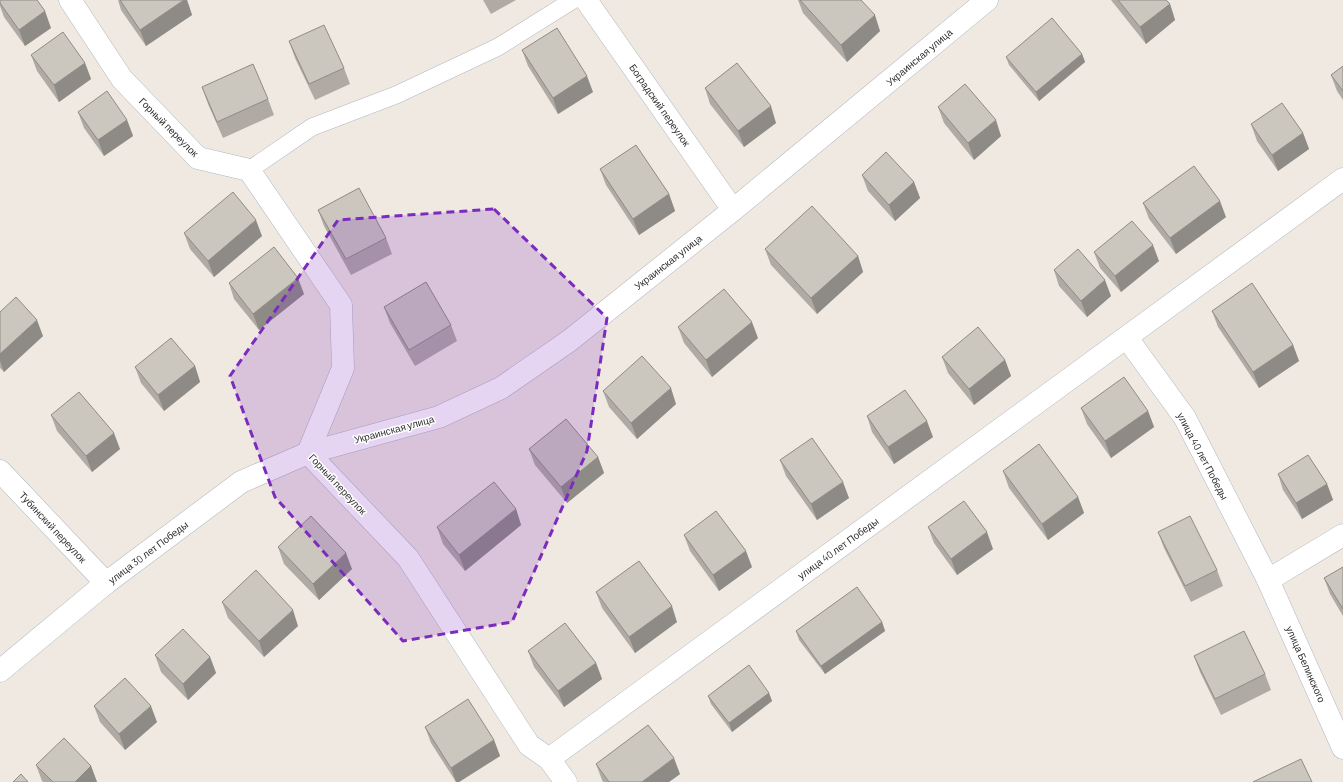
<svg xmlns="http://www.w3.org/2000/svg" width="1343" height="782" viewBox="0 0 1343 782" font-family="Barlow,sans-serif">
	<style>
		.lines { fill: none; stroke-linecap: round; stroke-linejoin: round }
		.service-casing { stroke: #b4b7c1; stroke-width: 18 }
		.minor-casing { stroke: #b4b7c1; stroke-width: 23 }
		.service { stroke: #fff; stroke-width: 17 }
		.minor { stroke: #fff; stroke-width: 22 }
		.wall { fill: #afaba4 }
		.shaded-wall { fill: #8e8b86 }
		.building { fill: #cbc7bf; stroke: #8e8b86 }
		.marked { fill: #7b2cbf; fill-opacity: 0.2; stroke: #7b2cbf; stroke-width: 3; stroke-dasharray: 8 5; stroke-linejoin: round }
		.labels { text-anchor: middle; stroke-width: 3; stroke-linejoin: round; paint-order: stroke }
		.street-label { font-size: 10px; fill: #2e2e2e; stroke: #fff }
	</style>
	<rect width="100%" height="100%" fill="#efe9e1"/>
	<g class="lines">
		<defs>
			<path id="service" d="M249 170 312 127 396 95 498 47 573 0"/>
			<g id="minor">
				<path d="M70 0 122 79 198 158 249 170 341 305 343 368 308 453 408 558 529 745 549 759 566 782"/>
				<path d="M586 0 733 210"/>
				<path d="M1127 338 1185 418 1268 580 1343 748"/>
				<path d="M0 471 106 583"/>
				<path d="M1268 580 1343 535"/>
				<path d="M0 671 106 583 241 482 308 453 439 417 501 388 569 341 733 210 987 0"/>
				<path d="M549 759 1343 179"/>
			</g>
		</defs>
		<use href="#service" class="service-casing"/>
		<use href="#minor" class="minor-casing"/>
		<use href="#service" class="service"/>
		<use href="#minor" class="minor"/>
	</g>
	<g class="wall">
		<path d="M0 0 51 28 25 46 4 17 0 6Z"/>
		<path d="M118 0H187L192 15 146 46 121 10Z"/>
		<path d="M483 0H516L491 14Z"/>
		<path d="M798 0H861L880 31 847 62 803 13Z"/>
		<path d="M1111 0H1166L1170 4 1175 20 1146 44Z"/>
		<path d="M289 41 344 68 350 84 315 100 295 58Z"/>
		<path d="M522 50 593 92 558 114 528 66Z"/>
		<path d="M1082 54 1085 62 1039 101 1009 65 1006 57Z"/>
		<path d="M31 55 85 63 91 79 59 102 37 71Z"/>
		<path d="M1343 66V100L1337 91 1331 75Z"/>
		<path d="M202 87 268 99 274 115 223 138 208 104Z"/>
		<path d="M705 88 776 123 744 147 710 104Z"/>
		<path d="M938 107 1001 136 974 160 944 123Z"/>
		<path d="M78 112 127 120 133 136 104 156 84 128Z"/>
		<path d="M1251 124 1303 133 1309 149 1278 171 1257 141Z"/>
		<path d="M600 169 669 194 675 211 639 235 606 185Z"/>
		<path d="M862 175 914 182 920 198 895 221 868 191Z"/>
		<path d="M1143 203 1226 217 1176 254 1149 219Z"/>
		<path d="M318 210 386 238 392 254 351 275 324 226Z"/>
		<path d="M184 233 262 236 214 277 190 249Z"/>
		<path d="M765 249 858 256 863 272 817 314 771 265Z"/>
		<path d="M1094 252 1159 261 1121 292 1100 268Z"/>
		<path d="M1054 270 1111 296 1087 317 1059 286Z"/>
		<path d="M229 283 304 294 259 330 234 299Z"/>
		<path d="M384 307 451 325 457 341 415 366 390 323Z"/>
		<path d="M1212 311 1293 345 1299 361 1259 388 1218 327Z"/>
		<path d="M0 312 43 336 4 372 0 368Z"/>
		<path d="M678 327 758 338 712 377 684 343Z"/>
		<path d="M942 357 1005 360 1011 376 974 405 948 373Z"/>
		<path d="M195 366 200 382 164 411 141 383 135 367Z"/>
		<path d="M603 391 676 404 637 439 609 407Z"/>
		<path d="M1081 408 1148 411 1154 427 1111 458 1087 424Z"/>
		<path d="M51 415 120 449 92 472 57 431Z"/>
		<path d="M867 416 933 437 894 464 872 432Z"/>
		<path d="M529 449 598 457 604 473 567 503 535 465Z"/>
		<path d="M780 460 849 498 817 520 786 476Z"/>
		<path d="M1003 471 1078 497 1084 513 1048 540 1009 488Z"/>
		<path d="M1278 474 1327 484 1333 500 1302 519 1283 490Z"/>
		<path d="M516 509 521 525 465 571 443 544 437 527Z"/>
		<path d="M928 527 993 549 957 575 934 543Z"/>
		<path d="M1158 532 1217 570 1223 586 1191 602 1164 548Z"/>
		<path d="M684 535 752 567 719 591 690 551Z"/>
		<path d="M278 547 352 569 319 600 284 564Z"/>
		<path d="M1343 567V616L1330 594 1324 578Z"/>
		<path d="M596 592 677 622 635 653 602 608Z"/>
		<path d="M222 602 298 626 264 657 228 618Z"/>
		<path d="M882 622 885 631 825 674 799 640 796 631Z"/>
		<path d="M528 651 596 663 602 679 564 707 534 667Z"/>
		<path d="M155 655 210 657 216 673 188 700 161 672Z"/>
		<path d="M1194 656 1265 674 1271 690 1221 715 1200 672Z"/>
		<path d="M769 693 772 701 732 732 711 704 708 696Z"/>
		<path d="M94 706 157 722 125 750 100 722Z"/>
		<path d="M425 727 494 740 500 756 459 782H456L431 743Z"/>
		<path d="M596 764 680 774 669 782H603L602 780Z"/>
		<path d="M36 765 91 766 97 782H43L42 781Z"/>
	</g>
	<g class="shaded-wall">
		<path d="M184 0H187L192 15 146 46 140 30Z"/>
		<path d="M1170 4 1175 20 1146 44 1140 27Z"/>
		<path d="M45 11 51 28 25 46 19 30Z"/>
		<path d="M875 15 880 31 847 62 841 45Z"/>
		<path d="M1082 54 1085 62 1039 101 1036 92Z"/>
		<path d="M85 63 91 79 59 102 54 85Z"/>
		<path d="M587 76 593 92 558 114 553 98Z"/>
		<path d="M771 106 776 123 744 147 738 131Z"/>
		<path d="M127 120 133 136 104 156 98 140Z"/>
		<path d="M996 120 1001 136 974 160 968 143Z"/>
		<path d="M1303 133 1309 149 1278 171 1272 155Z"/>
		<path d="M914 182 920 198 895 221 889 205Z"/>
		<path d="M669 194 675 211 639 235 633 219Z"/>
		<path d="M1220 201 1226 217 1176 254 1170 238Z"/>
		<path d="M256 220 262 236 214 277 208 261Z"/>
		<path d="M1153 245 1159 261 1121 292 1115 276Z"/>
		<path d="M858 256 863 272 817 314 811 298Z"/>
		<path d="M298 278 304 294 259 330 253 314Z"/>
		<path d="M1105 280 1111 296 1087 317 1081 301Z"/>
		<path d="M37 320 43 336 4 372 0 361V354Z"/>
		<path d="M752 322 758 338 712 377 706 360Z"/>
		<path d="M1293 345 1299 361 1259 388 1253 372Z"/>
		<path d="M1005 360 1011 376 974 405 969 389Z"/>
		<path d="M195 366 200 382 164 411 158 395Z"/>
		<path d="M671 388 676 404 637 439 631 423Z"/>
		<path d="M1148 411 1154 427 1111 458 1105 441Z"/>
		<path d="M927 421 933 437 894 464 888 447Z"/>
		<path d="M114 433 120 449 92 472 86 456Z"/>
		<path d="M598 457 604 473 567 503 561 487Z"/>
		<path d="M843 482 849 498 817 520 811 504Z"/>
		<path d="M1327 484 1333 500 1302 519 1296 503Z"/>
		<path d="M1078 497 1084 513 1048 540 1042 524Z"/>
		<path d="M516 509 521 525 465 571 459 555Z"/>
		<path d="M987 532 993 549 957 575 951 559Z"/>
		<path d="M746 551 752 567 719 591 713 575Z"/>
		<path d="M346 553 352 569 319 600 313 584Z"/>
		<path d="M672 606 677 622 635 653 629 637Z"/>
		<path d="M293 610 298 626 264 657 259 641Z"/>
		<path d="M882 622 885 631 825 674 821 666Z"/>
		<path d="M210 657 216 673 188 700 183 684Z"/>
		<path d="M596 663 602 679 564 707 558 691Z"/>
		<path d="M769 693 772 701 732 732 729 723Z"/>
		<path d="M151 706 157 722 125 750 119 734Z"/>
		<path d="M494 740 500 756 459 782H456L451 768Z"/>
		<path d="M674 758 680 774 669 782H642Z"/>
		<path d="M91 766 97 782H75Z"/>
	</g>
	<g class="building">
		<path d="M0 0H37L45 11 19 30 0 3Z"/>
		<path d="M120 0H184L140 30Z"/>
		<path d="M800 0H861L875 15 841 45Z"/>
		<path d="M1118 0H1166L1170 4 1140 27Z"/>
		<path d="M1052 18 1082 54 1036 92 1006 57Z"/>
		<path d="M324 25 344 68 309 84 289 41Z"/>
		<path d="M557 28 587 76 553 98 522 50Z"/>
		<path d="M63 32 85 63 54 85 31 55Z"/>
		<path d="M737 63 771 106 738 131 705 88Z"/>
		<path d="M253 64 268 99 217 122 202 87Z"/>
		<path d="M1343 66V91L1331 75Z"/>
		<path d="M965 84 996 120 968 143 938 107Z"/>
		<path d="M107 91 127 120 98 140 78 112Z"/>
		<path d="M1282 103 1303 133 1272 155 1251 124Z"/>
		<path d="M636 145 669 194 633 219 600 169Z"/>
		<path d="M886 152 914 182 889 205 862 175Z"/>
		<path d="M1194 166 1220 201 1170 238 1143 203Z"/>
		<path d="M359 188 386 238 346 259 318 210Z"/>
		<path d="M233 192 256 220 208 261 184 233Z"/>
		<path d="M812 206 858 256 811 298 765 249Z"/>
		<path d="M1132 221 1153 245 1115 276 1094 252Z"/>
		<path d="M274 247 298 278 253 314 229 283Z"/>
		<path d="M1078 249 1105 280 1081 301 1054 270Z"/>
		<path d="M426 282 451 325 409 350 384 307Z"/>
		<path d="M1252 283 1293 345 1253 372 1212 311Z"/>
		<path d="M724 289 752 322 706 360 678 327Z"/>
		<path d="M16 297 37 320 0 354V312Z"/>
		<path d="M978 327 1005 360 969 389 942 357Z"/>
		<path d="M171 338 195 366 158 395 135 367Z"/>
		<path d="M642 356 671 388 631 423 603 391Z"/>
		<path d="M1124 377 1148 411 1105 441 1081 408Z"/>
		<path d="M905 390 927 421 888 447 867 416Z"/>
		<path d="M79 392 114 433 86 456 51 415Z"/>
		<path d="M566 419 598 457 561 487 529 449Z"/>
		<path d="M812 438 843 482 811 504 780 460Z"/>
		<path d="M1039 444 1078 497 1042 524 1003 471Z"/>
		<path d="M1308 455 1327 484 1296 503 1278 474Z"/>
		<path d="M494 482 516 509 459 555 437 527Z"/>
		<path d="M964 501 987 532 951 559 928 527Z"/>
		<path d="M716 511 746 551 713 575 684 535Z"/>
		<path d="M311 516 346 553 313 584 278 547Z"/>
		<path d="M1190 516 1217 570 1185 586 1158 532Z"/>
		<path d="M639 561 672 606 629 637 596 592Z"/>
		<path d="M1343 567V609L1324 578Z"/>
		<path d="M256 570 293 610 259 641 222 602Z"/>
		<path d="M857 587 882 622 821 666 796 631Z"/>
		<path d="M565 623 596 663 558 691 528 651Z"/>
		<path d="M183 629 210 657 183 684 155 655Z"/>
		<path d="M1244 631 1265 674 1215 699 1194 656Z"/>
		<path d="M749 665 769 693 729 723 708 696Z"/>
		<path d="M125 678 151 706 119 734 94 706Z"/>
		<path d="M468 699 494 740 451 768 425 727Z"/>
		<path d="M648 725 674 758 642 782H609L596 764Z"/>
		<path d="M64 738 91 766 75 782H53L36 765Z"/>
		<path d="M1301 759 1312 782H1253Z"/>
		<path d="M21 774 28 782H13Z"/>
	</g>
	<path class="marked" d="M494 209 607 318 587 451 512 622 403 641 275 497 230 376 338 220Z"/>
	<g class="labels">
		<g class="street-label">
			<text transform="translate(919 57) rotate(-40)" y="4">Украинская улица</text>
			<text transform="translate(660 105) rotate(55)" y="4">Боградский переулок</text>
			<text transform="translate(169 127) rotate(45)" y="4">Горный переулок</text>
			<text transform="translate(668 262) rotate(-38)" y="4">Украинская улица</text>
			<text transform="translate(394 429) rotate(-15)" y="4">Украинская улица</text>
			<text transform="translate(1203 456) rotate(62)" y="4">улица 40 лет Победы</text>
			<text transform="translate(338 484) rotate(47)" y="4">Горный переулок</text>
			<text transform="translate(53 527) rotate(47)" y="4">Тубинский переулок</text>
			<text transform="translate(838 548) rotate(-36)" y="4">улица 40 лет Победы</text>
			<text transform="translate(148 552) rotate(-37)" y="4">улица 30 лет Победы</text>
			<text transform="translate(1306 664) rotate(66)" y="4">улица Белинского</text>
		</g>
	</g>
</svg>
